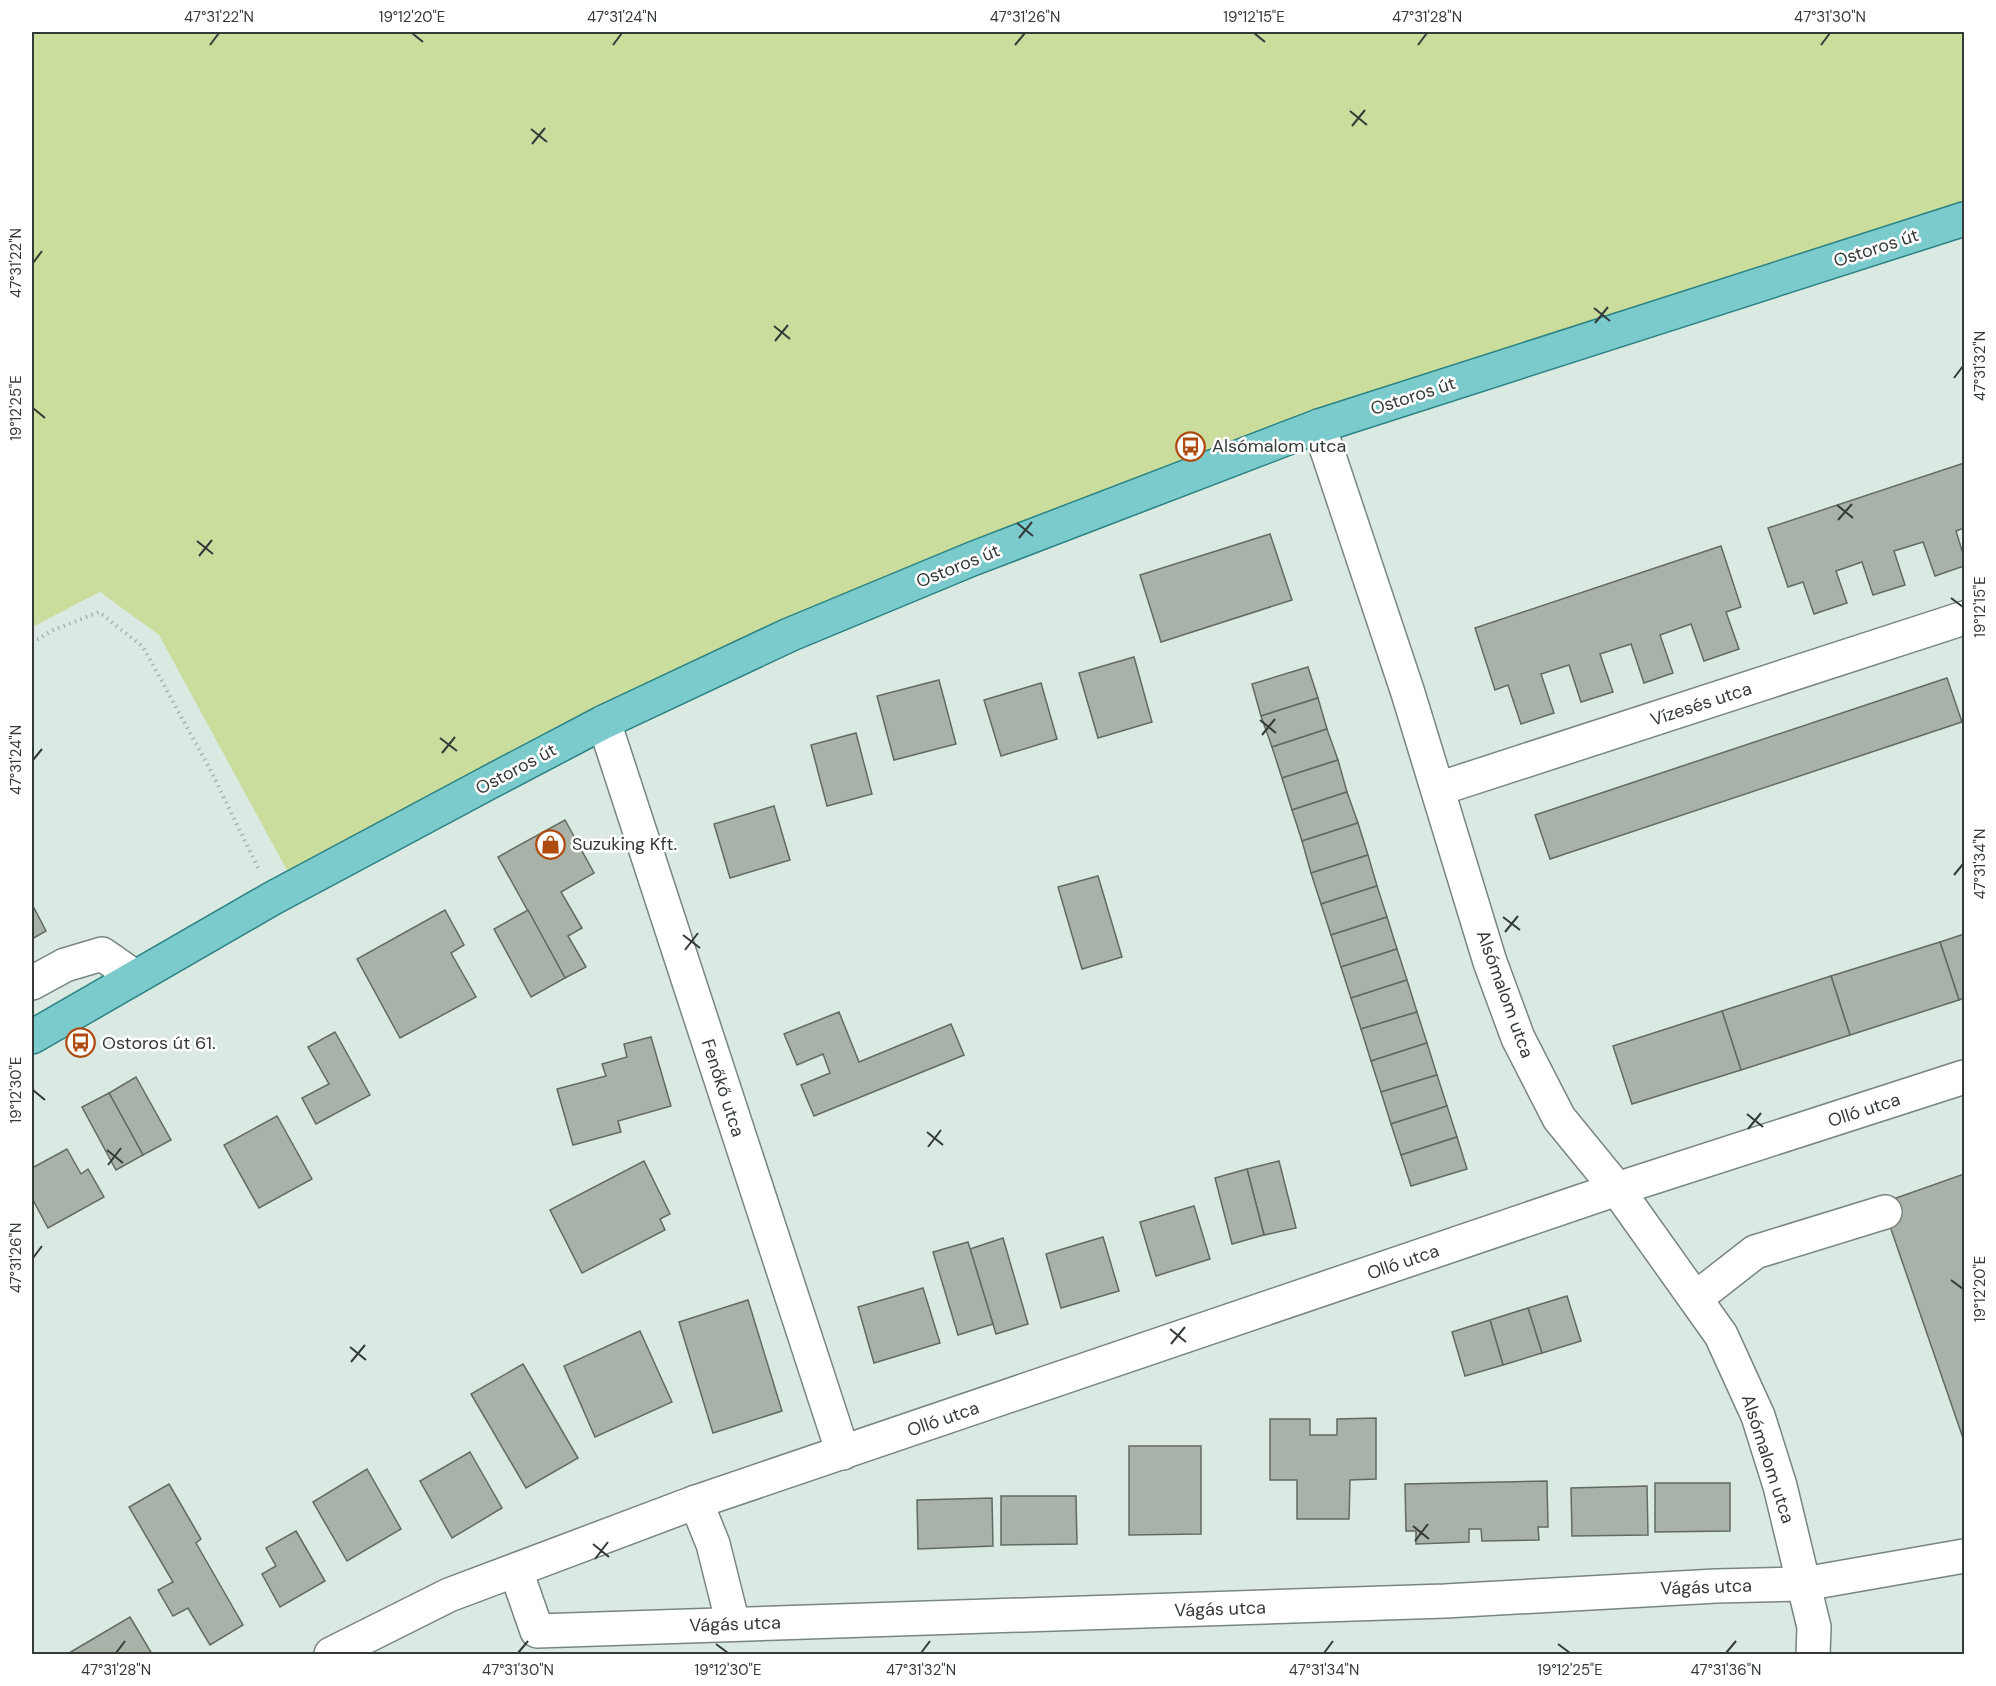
<svg xmlns="http://www.w3.org/2000/svg" width="1996" height="1686" viewBox="0 0 1996 1686" font-family="'DM Sans',sans-serif">
	<style>
		.green { fill: #cbdd9d }
		.building { fill: #a9b2a9; stroke: #626a62; stroke-width: 1.5 }
		.lines { fill: none; stroke-linecap: round; stroke-linejoin: round }
		.minor-casing { stroke: #788580; stroke-width: 36 }
		.major-casing { stroke: #2a8282; stroke-width: 36 }
		.path { stroke: #a8b4af; stroke-width: 4; stroke-dasharray: 1.5 4.5; stroke-linecap: butt }
		.minor { stroke: #fff; stroke-width: 33 }
		.major { stroke: #7ccbcc; stroke-width: 33 }
		.ticks { fill: none; stroke: #343a38; stroke-width: 2 }
		.labels { text-anchor: middle; stroke-width: 5; stroke-linejoin: round; paint-order: stroke }
		.street-label { font-size: 18px; fill: #343a38; stroke: #fff }
		.poi-label { font-size: 18px; fill: #343a38; stroke: #fff; text-anchor: start }
		.neatline { fill: none; stroke: #343a38; stroke-width: 2 }
		.ticks-label { font-size: 15px; text-anchor: middle; fill: #343a38 }
	</style>
	<rect width="100%" height="100%" fill="#dbe9e3"/>
	<path class="green" d="M32 32H1964V204L1316 412 289 874 159 635 100 592 32 627Z"/>
	<g class="building">
		<path d="M1964 463V528L1956 531 1964 557V566L1935 576 1923 542 1894 551 1905 585 1873 595 1862 562 1836 571 1847 603 1814 614 1803 582 1788 587 1768 528Z"/>
		<path d="M1270 534 1292 600 1161 642 1140 575Z"/>
		<path d="M1721 546 1741 607 1726 612 1739 649 1704 661 1691 624 1660 635 1673 673 1644 683 1631 644 1600 654 1613 692 1581 702 1569 665 1541 674 1554 713 1521 724 1508 685 1495 690 1475 628Z"/>
		<path d="M1134 657 1152 722 1098 738 1079 673Z"/>
		<path d="M1308 667 1318 698 1261 716 1252 684Z"/>
		<path d="M1947 678 1962 722 1550 859 1535 815Z"/>
		<path d="M939 680 956 744 894 760 877 696Z"/>
		<path d="M1041 683 1057 739 1001 756 984 700Z"/>
		<path d="M1318 698 1327 729 1272 747 1261 716Z"/>
		<path d="M1327 729 1338 760 1282 778 1272 747Z"/>
		<path d="M856 733 872 794 827 806 811 745Z"/>
		<path d="M1338 760 1347 792 1292 810 1282 778Z"/>
		<path d="M1347 792 1358 823 1302 841 1292 810Z"/>
		<path d="M774 806 790 860 730 878 714 824Z"/>
		<path d="M565 820 594 873 561 892 582 928 568 936 586 967 565 978 498 857Z"/>
		<path d="M1358 823 1368 855 1311 873 1302 841Z"/>
		<path d="M1368 855 1377 886 1321 904 1311 873Z"/>
		<path d="M1098 876 1122 957 1082 969 1058 887Z"/>
		<path d="M1377 886 1387 917 1331 935 1321 904Z"/>
		<path d="M32 904 46 931 32 939Z"/>
		<path d="M445 910 464 945 451 953 476 997 400 1038 357 959Z"/>
		<path d="M528 910 565 978 531 997 494 929Z"/>
		<path d="M1387 917 1397 949 1341 967 1331 935Z"/>
		<path d="M1964 934V998L1959 1000 1940 942Z"/>
		<path d="M1940 942 1959 1000 1850 1035 1831 976Z"/>
		<path d="M1397 949 1407 980 1351 998 1341 967Z"/>
		<path d="M1831 976 1850 1035 1741 1070 1722 1011Z"/>
		<path d="M1407 980 1417 1012 1361 1029 1351 998Z"/>
		<path d="M1722 1011 1741 1070 1632 1104 1613 1046Z"/>
		<path d="M839 1012 859 1062 951 1024 964 1055 814 1116 801 1085 830 1073 823 1054 797 1065 784 1034Z"/>
		<path d="M1417 1012 1427 1043 1371 1061 1361 1029Z"/>
		<path d="M335 1032 370 1095 316 1124 302 1098 329 1084 308 1047Z"/>
		<path d="M651 1037 671 1106 618 1121 621 1132 573 1145 557 1089 606 1076 602 1064 627 1057 624 1044Z"/>
		<path d="M1427 1043 1437 1075 1381 1092 1371 1061Z"/>
		<path d="M1437 1075 1447 1106 1391 1124 1381 1092Z"/>
		<path d="M136 1077 171 1140 143 1155 109 1093Z"/>
		<path d="M109 1093 143 1155 116 1170 82 1107Z"/>
		<path d="M1447 1106 1457 1137 1401 1155 1391 1124Z"/>
		<path d="M277 1116 312 1179 259 1208 224 1145Z"/>
		<path d="M1457 1137 1467 1169 1411 1186 1401 1155Z"/>
		<path d="M67 1149 81 1174 88 1169 104 1197 48 1228 32 1198V1168Z"/>
		<path d="M644 1161 670 1214 660 1219 665 1230 582 1273 550 1210Z"/>
		<path d="M1279 1161 1296 1228 1264 1235 1247 1169Z"/>
		<path d="M1247 1169 1264 1235 1232 1244 1215 1178Z"/>
		<path d="M1964 1174V1441L1882 1203Z"/>
		<path d="M1194 1206 1210 1259 1156 1276 1140 1222Z"/>
		<path d="M1103 1237 1119 1291 1061 1308 1046 1254Z"/>
		<path d="M1003 1238 1028 1324 996 1334 970 1249Z"/>
		<path d="M968 1242 993 1324 958 1335 933 1252Z"/>
		<path d="M923 1288 940 1343 874 1363 858 1307Z"/>
		<path d="M1567 1296 1581 1341 1542 1353 1528 1308Z"/>
		<path d="M748 1300 782 1411 713 1433 679 1322Z"/>
		<path d="M1528 1308 1542 1353 1503 1365 1490 1320Z"/>
		<path d="M1490 1320 1503 1365 1465 1376 1452 1332Z"/>
		<path d="M640 1331 672 1402 595 1437 564 1366Z"/>
		<path d="M523 1364 578 1458 526 1488 471 1394Z"/>
		<path d="M1376 1418V1479L1350 1480 1349 1519H1297V1480H1270V1419H1310V1435H1337V1419Z"/>
		<path d="M1129 1446H1201V1534L1129 1535Z"/>
		<path d="M470 1452 502 1508 452 1538 420 1481Z"/>
		<path d="M367 1469 401 1529 347 1561 313 1502Z"/>
		<path d="M1547 1481 1548 1527H1538L1539 1540 1482 1541 1481 1529H1469V1542L1416 1544V1531H1406L1405 1484Z"/>
		<path d="M1655 1483H1730V1531L1655 1532Z"/>
		<path d="M169 1484 201 1539 196 1543 243 1625 210 1645 188 1608 173 1616 158 1590 173 1582 129 1507Z"/>
		<path d="M1647 1486 1648 1535 1572 1536 1571 1488Z"/>
		<path d="M1001 1496H1076L1077 1544 1001 1545Z"/>
		<path d="M992 1498 993 1546 918 1549 917 1500Z"/>
		<path d="M296 1531 325 1581 280 1607 262 1574 276 1566 266 1548Z"/>
		<path d="M130 1617 152 1654H69V1653Z"/>
	</g>
	<g class="lines">
		<defs>
			<g id="minor">
				<path d="M1319 426 1408 693 1490 962 1518 1038 1559 1118 1617 1189 1721 1335 1758 1416 1780 1486 1814 1627 1813 1654"/>
				<path d="M604 722 843 1453"/>
				<path d="M1438 789 1964 618"/>
				<path d="M32 983 65 965 102 954 135 977"/>
				<path d="M1696 1298 1755 1252 1885 1212"/>
				<path d="M696 1502 713 1544 733 1624"/>
				<path d="M516 1571 537 1631 1445 1601 1716 1586 1804 1584 1964 1556"/>
				<path d="M331 1654 449 1595 696 1502 1617 1189 1964 1077"/>
			</g>
			<path id="major" d="M32 1037 273 898 488 783 604 722 789 635 972 559 1319 426 1964 219"/>
		</defs>
		<use href="#minor" class="minor-casing"/>
		<use href="#major" class="major-casing"/>
		<path class="path" d="M32 643 51 631 99 612 143 647 211 771 258 868"/>
		<use href="#minor" class="minor"/>
		<use href="#major" class="major"/>
	</g>
	<path class="ticks" d="M412 33 423 42M1254 33 1265 42M210 45 219 33M613 45 622 33M1015 45 1025 33M1418 45 1427 33M1821 45 1830 33M1350 111 1367 125M1352 126 1365 110M531 129 547 142M532 144 545 128M33 263 42 251M1594 308 1610 321M1595 323 1608 307M774 326 790 339M775 341 788 325M1954 378 1963 366M33 408 45 418M1837 505 1853 518M1838 520 1852 504M1017 523 1033 536M1019 538 1032 522M197 541 213 554M199 556 212 540M1951 598 1963 607M1260 720 1276 733M1262 735 1275 719M440 738 457 751M442 753 455 737M33 760 42 749M1954 875 1963 864M1503 917 1520 930M1505 932 1518 916M683 935 700 948M685 950 698 933M33 1090 45 1100M1747 1114 1763 1127M1748 1129 1761 1113M927 1132 943 1145M928 1147 941 1130M107 1150 123 1163M108 1165 121 1148M33 1258 42 1246M1951 1280 1963 1289M1170 1329 1186 1342M1171 1344 1185 1327M350 1347 366 1360M351 1362 365 1345M1413 1526 1429 1539M1415 1541 1428 1524M593 1544 609 1557M595 1559 608 1542M716 1644 728 1653M1558 1644 1570 1653M116 1653 125 1641M518 1653 528 1641M921 1653 930 1641M1324 1653 1333 1641M1726 1653 1736 1641"/>
	<defs>
		<symbol id="bus-ring" viewBox="-11 -11 22 22"><circle r="9.5" fill="#fff" stroke="#ae4c10" stroke-width="1.5"/><path d="M-5-6H5V4H4V6H2V4H-2V6H-4V4H-5ZM-3.5-4V0h7V-4ZM-3.5 1.2v1.5H-2V1.2ZM2 1.2v1.5H3.5V1.2Z" fill="#ae4c10"/></symbol>
		<symbol id="shop-ring" viewBox="-11 -11 22 22"><circle r="9.5" fill="#fff" stroke="#ae4c10" stroke-width="1.5"/><path d="M-5-2.5h2.3a2.7 3.5 0 0 1 5.4 0H5L5.5 6h-11ZM-1.5-2.5h3a1.5 2.3 0 0 0-3 0Z" fill="#ae4c10"/></symbol>
	</defs>
	<g fill-rule="evenodd">
		<use href="#bus-ring" x="1174" y="430" width="33" height="33"/>
		<use href="#shop-ring" x="534" y="828" width="33" height="33"/>
		<use href="#bus-ring" x="64" y="1026" width="33" height="33"/>
	</g>
	<g class="labels">
		<g class="street-label">
			<text transform="translate(1876 248) rotate(-18)" y="6">Ostoros út</text>
			<text transform="translate(1413 396) rotate(-18)" y="6">Ostoros út</text>
			<text transform="translate(958 566) rotate(-22)" y="6">Ostoros út</text>
			<text transform="translate(1701 704) rotate(-18)" y="6">Vízesés utca</text>
			<text transform="translate(516 769) rotate(-28)" y="6">Ostoros út</text>
			<text transform="translate(1505 994) rotate(70)" y="6">Alsómalom utca</text>
			<text transform="translate(723 1088) rotate(72)" y="6">Fenőkő utca</text>
			<text transform="translate(1864 1110) rotate(-18)" y="6">Olló utca</text>
			<text transform="translate(1403 1262) rotate(-19)" y="6">Olló utca</text>
			<text transform="translate(943 1419) rotate(-19)" y="6">Olló utca</text>
			<text transform="translate(1768 1459) rotate(72)" y="6">Alsómalom utca</text>
			<text transform="translate(1706 1587) rotate(-2)" y="6">Vágás utca</text>
			<text transform="translate(1220 1609) rotate(-2)" y="6">Vágás utca</text>
			<text transform="translate(735 1624) rotate(-2)" y="6">Vágás utca</text>
		</g>
		<g class="poi-label">
			<text x="1212" y="452">Alsómalom utca</text>
			<text x="572" y="850">Suzuking Kft.</text>
			<text x="102" y="1049">Ostoros út 61.</text>
		</g>
	</g>
	<rect width="1996" height="1686" fill="none" stroke="#ffffff" stroke-width="66"/>
	<rect x="33" y="33" width="1930" height="1620" class="neatline"/>
	<g class="ticks-label">
		<text x="219" y="22">47°31'22"N</text>
		<text x="412" y="22">19°12'20"E</text>
		<text x="622" y="22">47°31'24"N</text>
		<text x="1025" y="22">47°31'26"N</text>
		<text x="1254" y="22">19°12'15"E</text>
		<text x="1427" y="22">47°31'28"N</text>
		<text x="1830" y="22">47°31'30"N</text>
		<text transform="translate(16 263) rotate(-90)" y="5">47°31'22"N</text>
		<text transform="translate(1980 366) rotate(-90)" y="5">47°31'32"N</text>
		<text transform="translate(16 408) rotate(-90)" y="5">19°12'25"E</text>
		<text transform="translate(1980 607) rotate(-90)" y="5">19°12'15"E</text>
		<text transform="translate(16 760) rotate(-90)" y="5">47°31'24"N</text>
		<text transform="translate(1980 864) rotate(-90)" y="5">47°31'34"N</text>
		<text transform="translate(16 1090) rotate(-90)" y="5">19°12'30"E</text>
		<text transform="translate(16 1258) rotate(-90)" y="5">47°31'26"N</text>
		<text transform="translate(1980 1289) rotate(-90)" y="5">19°12'20"E</text>
		<text x="116" y="1675">47°31'28"N</text>
		<text x="518" y="1675">47°31'30"N</text>
		<text x="728" y="1675">19°12'30"E</text>
		<text x="921" y="1675">47°31'32"N</text>
		<text x="1324" y="1675">47°31'34"N</text>
		<text x="1570" y="1675">19°12'25"E</text>
		<text x="1726" y="1675">47°31'36"N</text>
	</g>
</svg>
